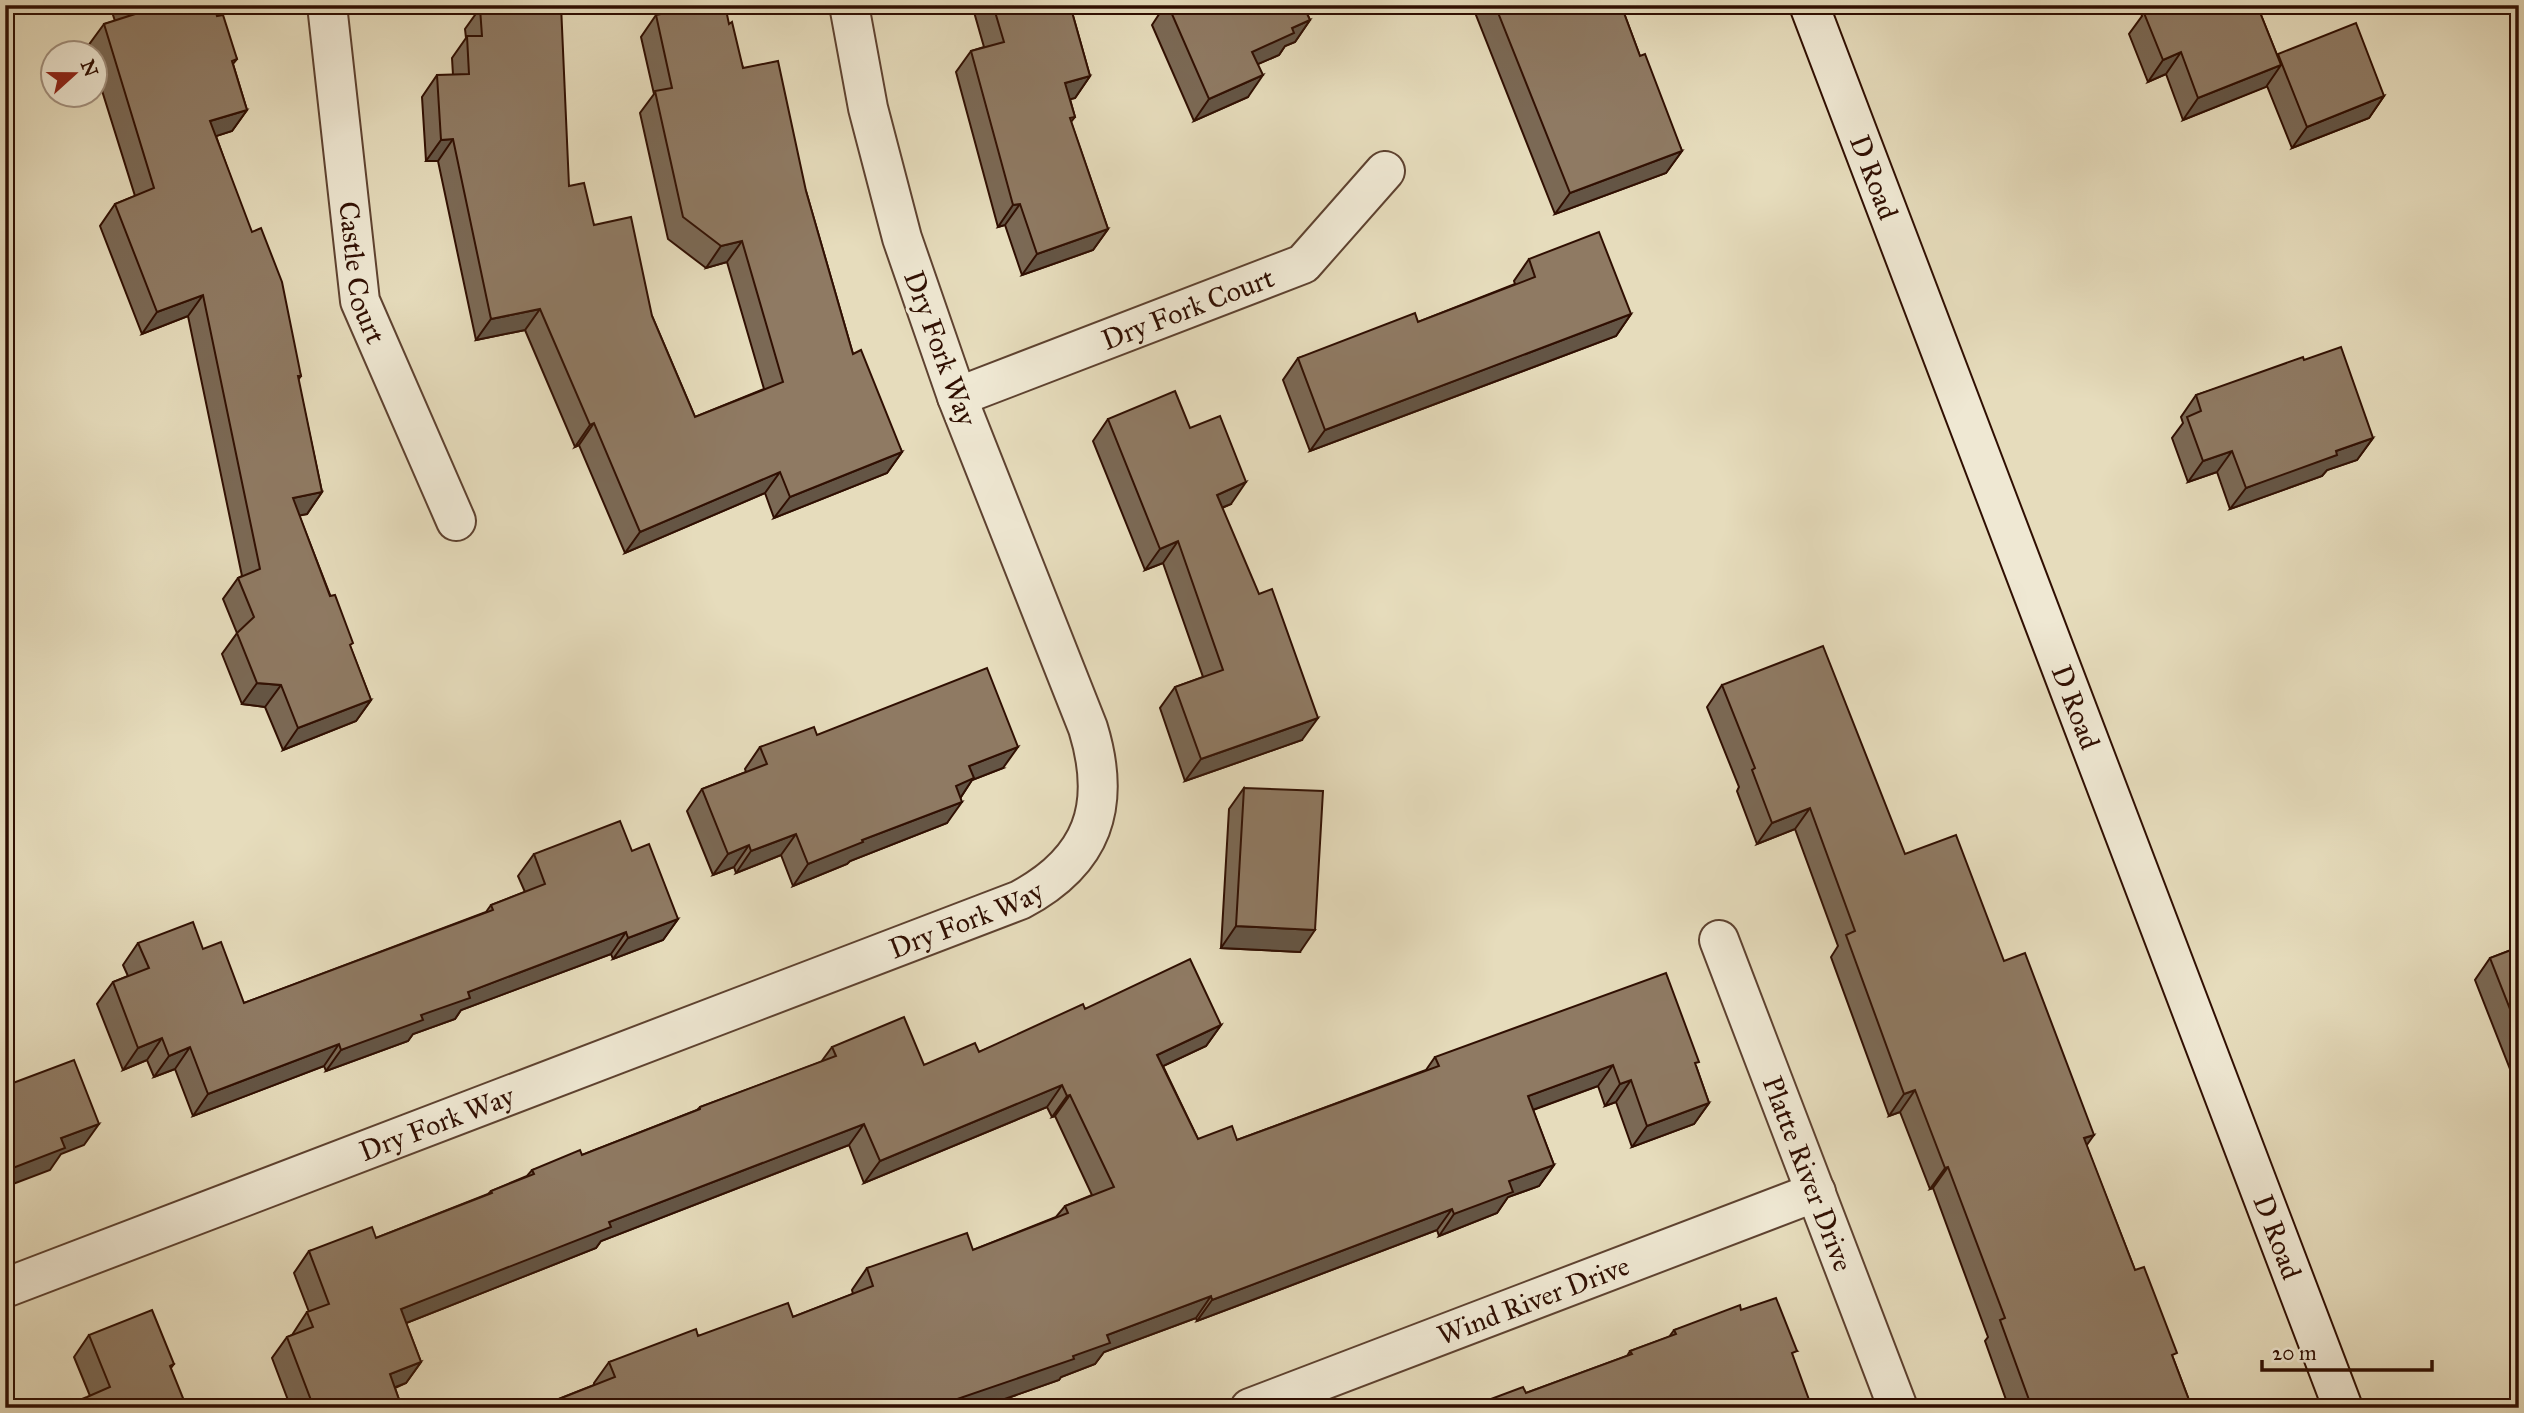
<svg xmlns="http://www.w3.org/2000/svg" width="2524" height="1413" viewBox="0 0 2524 1413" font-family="'IM FELL Great Primer',serif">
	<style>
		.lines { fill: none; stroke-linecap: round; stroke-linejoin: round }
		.street-casing { stroke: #5e4230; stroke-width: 42 }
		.secondary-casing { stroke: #300f02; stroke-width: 42 }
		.street { stroke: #efe8d3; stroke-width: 38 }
		.secondary { stroke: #efe8d3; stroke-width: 38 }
		.wall { fill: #7b6955; stroke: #300f02; stroke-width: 2 }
		.shaded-wall { fill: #645545; stroke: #300f02; stroke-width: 2 }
		.building { fill: #8f7a63; stroke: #300f02; stroke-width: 2 }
		.labels { text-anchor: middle; stroke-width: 7; stroke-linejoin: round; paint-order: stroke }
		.street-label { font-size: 28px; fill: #300f02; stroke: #efe8d3 }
	</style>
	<rect width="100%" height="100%" fill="#e6dcbc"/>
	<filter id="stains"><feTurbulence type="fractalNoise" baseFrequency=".00286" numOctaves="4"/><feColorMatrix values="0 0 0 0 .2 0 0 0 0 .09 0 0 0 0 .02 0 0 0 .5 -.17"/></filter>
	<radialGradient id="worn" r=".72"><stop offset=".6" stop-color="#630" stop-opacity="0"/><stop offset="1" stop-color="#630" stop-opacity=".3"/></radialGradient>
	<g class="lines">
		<defs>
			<g id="street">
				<path id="s1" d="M327 5 360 301 456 521"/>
				<path id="s2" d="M957 397 1303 264 1385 171"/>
				<path id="s3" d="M1719 940 1898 1408"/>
				<path id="s4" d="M5 1288 1020 900C1093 861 1112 806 1088 728L957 397 902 238 868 108 849 5"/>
				<path id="s5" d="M1250 1408 1816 1192"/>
			</g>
			<g id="secondary">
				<path id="s6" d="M1809 5 2343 1408"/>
			</g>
		</defs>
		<use href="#street" class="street-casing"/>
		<use href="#secondary" class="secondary-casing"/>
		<use href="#street" class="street"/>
		<use href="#secondary" class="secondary"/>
	</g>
	<g class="wall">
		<path d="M117 5H214L217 16 237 59 233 64 247 110 232 131 216 136 301 376 298 380 322 492 307 514 299 515 371 700 356 721 283 750 265 707 242 704 222 654 237 633 223 599 238 578 242 576 188 316 142 334 100 226 115 204 135 196 94 65V52H90L88 46 104 24 115 21 112 12Z"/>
		<path d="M972 5H1070L1090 76 1075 98 1070 99 1075 117 1071 122 1108 229 1093 250 1022 275 1005 225 998 227 956 72 971 51 984 47Z"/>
		<path d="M1165 5H1303L1310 20 1295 42 1285 46 1279 55 1258 64 1248 97 1194 121 1152 25Z"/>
		<path d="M1472 5H1621L1640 56 1682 151 1666 173 1555 214Z"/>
		<path d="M2138 5H2257L2277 55 2384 96 2369 118 2292 148 2267 86 2183 120 2166 74 2148 82 2129 34 2142 16Z"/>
		<path d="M480 8 569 186 652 316 695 417 764 389 727 262 706 268 668 239 640 113 654 94 641 37 656 15 729 24 743 68 806 191 853 354 902 452 887 473 774 518 765 493 625 553 579 445 575 447 525 330 476 340 438 161H426L422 97 437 75H453L452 58 466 38 465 29Z"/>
		<path d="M1529 259 1631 314 1616 336 1310 451 1283 380 1298 358 1418 322 1515 284 1514 281Z"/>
		<path d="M2304 360 2373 438 2357 460 2327 470 2322 476 2230 509 2217 472 2188 482 2172 438 2183 423 2181 417 2196 395Z"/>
		<path d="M1108 419 1190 428 1231 504 1222 508 1302 740 1185 781 1160 708 1175 687 1203 677 1163 563 1145 570 1093 441Z"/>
		<path d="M1722 685 1905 854 2004 961 2086 1145 2135 1270 2173 1358 2192 1408H2009L1985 1341 1988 1337 1933 1188 1930 1189 1900 1112 1889 1116 1831 957 1838 946 1795 829 1757 844 1737 791 1739 787 1707 707Z"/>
		<path d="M817 735 1003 768 972 780 961 797 947 823 850 861 847 864 793 886 781 855 736 873 734 867 713 875 687 811 702 789 746 772 745 769 760 747Z"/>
		<path d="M1244 788 1300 952 1221 948 1229 809Z"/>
		<path d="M632 851 678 919 663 940 613 959 611 954 461 1010 455 1019 413 1034 408 1041 326 1071 324 1066 193 1116 175 1069 154 1077 147 1060 123 1070 97 1004 113 982 128 976 123 965 138 943 203 949 244 1003 486 912 491 905 525 892 518 876 534 854Z"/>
		<path d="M2519 947V1092L2475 980 2490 958Z"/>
		<path d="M1085 1009 1221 1025 1206 1046 1163 1066 1198 1139 1237 1140 1426 1070 1435 1057 1696 1066 1709 1103 1694 1124 1632 1147 1616 1102 1605 1106 1598 1086 1533 1110 1554 1165 1539 1186 1508 1197 1497 1213 1439 1236 1437 1230 1197 1321 1196 1318 1104 1352 1095 1364 1061 1377 1059 1380 979 1408H536L594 1385V1383L609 1362 698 1336 793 1317 853 1294 852 1290 867 1268 973 1250 1056 1217 1065 1206 1092 1195 1055 1116 1052 1117 1047 1107 864 1183 849 1145 601 1241 596 1248 406 1323 421 1362 406 1383 395 1388 402 1408H291L272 1358 287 1337 292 1335 307 1312H309L294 1273 309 1251 376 1238 488 1194 491 1191 527 1176 532 1170 582 1155 697 1110 700 1107 821 1062 832 1047 924 1065 979 1052Z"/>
		<path d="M1741 1310 1797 1351 1526 1393 1627 1356 1630 1351 1669 1337 1674 1330Z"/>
		<path d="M89 1335 174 1364 171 1368 90 1396 74 1357Z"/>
	</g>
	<g class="shaded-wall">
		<path d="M1384 5H1406L1383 7Z"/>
		<path d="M1310 20 1295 42 1285 46 1279 55 1237 73 1252 52 1292 28Z"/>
		<path d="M2181 52 2166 74 2148 82 2163 60Z"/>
		<path d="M2281 65 2266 87 2183 120 2198 98Z"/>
		<path d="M1263 75 1248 97 1194 121 1209 99Z"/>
		<path d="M1090 76 1075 98 1049 105 1065 83Z"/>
		<path d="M2384 96 2369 118 2292 148 2307 127Z"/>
		<path d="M247 110 232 131 195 143 210 121Z"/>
		<path d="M453 139 438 161H426L441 140Z"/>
		<path d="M1682 151 1666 173 1555 214 1570 193Z"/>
		<path d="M1020 204 1005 225 998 227 1013 205Z"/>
		<path d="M1108 229 1093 250 1022 275 1037 254Z"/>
		<path d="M742 241 727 262 706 268 721 246Z"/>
		<path d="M203 295 188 316 142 334 157 312Z"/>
		<path d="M540 309 525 330 476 340 491 319Z"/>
		<path d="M1631 314 1616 336 1310 451 1325 430Z"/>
		<path d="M594 423 579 445 575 447 590 425Z"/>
		<path d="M2373 438 2357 460 2327 470 2322 476 2230 509 2246 488 2336 451Z"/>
		<path d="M2232 451 2217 472 2188 482 2203 461Z"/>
		<path d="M902 452 887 473 774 518 790 497Z"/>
		<path d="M780 472 765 493 625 553 640 532Z"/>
		<path d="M1246 482 1231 504 1201 516 1217 495Z"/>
		<path d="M322 492 307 514 277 520 293 498Z"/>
		<path d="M1178 541 1163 563 1145 570 1160 549Z"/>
		<path d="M257 683 281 685 265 707 242 704Z"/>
		<path d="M371 700 356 721 283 750 298 728Z"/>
		<path d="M1318 718 1302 740 1185 781 1201 759Z"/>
		<path d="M1018 747 1003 768 972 780 959 800 941 807 969 766Z"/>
		<path d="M962 802 947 823 850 861 847 864 793 886 808 864 862 840Z"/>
		<path d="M1810 808 1795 829 1757 844 1772 823Z"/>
		<path d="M796 834 781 855 736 873 751 851Z"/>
		<path d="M749 845 734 867 713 875 728 854Z"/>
		<path d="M678 919 663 940 613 959 628 938Z"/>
		<path d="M1236 926 1315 930 1300 952 1221 948Z"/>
		<path d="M626 932 611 954 461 1010 455 1019 413 1034 408 1041 326 1071 341 1050 421 1015 468 992Z"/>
		<path d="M1221 1025 1206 1046 1142 1076 1157 1055Z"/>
		<path d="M162 1038 147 1060 123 1070 138 1048Z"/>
		<path d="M339 1044 324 1066 193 1116 208 1094Z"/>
		<path d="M190 1047 175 1069 154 1077 169 1056Z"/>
		<path d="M1613 1065 1598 1086 1513 1117 1528 1096Z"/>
		<path d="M1631 1080 1616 1102 1605 1106 1620 1084Z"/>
		<path d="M1062 1085 1047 1107 864 1183 880 1161Z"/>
		<path d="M1915 1090 1900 1112 1889 1116 1904 1094Z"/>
		<path d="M1070 1095 1055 1116 1052 1117 1067 1096Z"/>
		<path d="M1709 1103 1694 1124 1632 1147 1647 1126Z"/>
		<path d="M99 1124 84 1145 61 1154 50 1170 5 1187V1171L61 1138Z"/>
		<path d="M864 1124 849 1145 601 1241 596 1248 386 1331 401 1309 609 1222Z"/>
		<path d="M2094 1135 2079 1156 2084 1138Z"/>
		<path d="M1554 1165 1539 1186 1508 1197 1497 1213 1439 1236 1454 1214 1509 1181Z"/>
		<path d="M1948 1167 1933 1188 1930 1189 1945 1168Z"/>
		<path d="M1452 1209 1437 1230 1197 1321 1212 1300Z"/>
		<path d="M1211 1296 1196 1318 1104 1352 1095 1364 1061 1377 1059 1380 979 1408H931L1073 1356 1107 1335Z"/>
		<path d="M421 1362 406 1383 375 1395 390 1374Z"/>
	</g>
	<g class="building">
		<path d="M132 5H214L217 16 223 15 237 59 232 61 247 110 210 121 252 232 261 228 282 282 301 376H298L322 492 293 498 330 596 335 595 353 643 350 645 371 700 298 728 281 685 257 683 237 633 254 617 238 578 260 569 203 295 157 312 115 204 154 188 104 24 135 14Z"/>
		<path d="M527 5H561L569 186 584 183 594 225 631 217 652 316 695 417 783 382 742 241 721 246 683 217 655 91 672 88 656 15 704 5H725L729 24 732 22 743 68 778 61 806 191 853 354 861 350 902 452 790 497 780 472 640 532 594 423 590 425 540 309 491 319 453 139 441 140 437 75 469 74 467 36H482L480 8Z"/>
		<path d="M993 5H1070L1090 76 1065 83 1075 117 1070 118 1108 229 1037 254 1020 204 1013 205 971 51 1004 42Z"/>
		<path d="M1168 5H1303L1310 20 1292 28 1294 33 1252 52 1263 75 1209 99Z"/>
		<path d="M1495 5H1621L1640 56 1645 54 1682 151 1570 193Z"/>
		<path d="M2162 5H2257L2281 65 2198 98 2181 52 2163 60 2144 13Z"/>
		<path d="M2356 23 2384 96 2307 127 2278 54Z"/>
		<path d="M1599 232 1631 314 1325 430 1298 358 1415 313 1418 322 1535 277 1529 259Z"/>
		<path d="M2341 347 2373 438 2336 451 2337 455 2246 488 2232 451 2203 461 2187 417 2201 411 2196 395 2303 357 2304 360Z"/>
		<path d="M1175 391 1190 428 1220 416 1246 482 1217 495 1259 594 1272 589 1318 718 1201 759 1175 687 1223 670 1178 541 1160 549 1108 419Z"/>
		<path d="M1823 646 1905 854 1956 835 2004 961 2025 953 2094 1135 2084 1138 2135 1270 2144 1267 2177 1353 2172 1355 2192 1408H2032L2000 1320 2005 1318 1948 1167 1945 1168 1915 1090 1904 1094 1846 935 1855 931 1810 808 1772 823 1752 770 1755 768 1722 685Z"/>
		<path d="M987 668 1018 747 969 766 974 778 956 786 962 802 862 840 863 842 808 864 796 834 751 851 749 845 728 854 702 789 767 764 760 747 814 727 817 735Z"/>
		<path d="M1244 788 1323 791 1315 930 1236 926Z"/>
		<path d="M620 821 632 851 649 844 678 919 628 938 626 932 468 992 470 998 421 1015 423 1020 341 1050 339 1044 208 1094 190 1047 169 1056 162 1038 138 1048 113 982 149 968 138 943 193 922 203 949 221 942 244 1003 493 910 491 905 545 884 534 854Z"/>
		<path d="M2519 947V1032L2490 958Z"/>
		<path d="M1190 959 1221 1025 1157 1055 1198 1139 1232 1126 1237 1140 1439 1066 1435 1057 1666 973 1699 1062 1695 1063 1709 1103 1647 1126 1631 1080 1620 1084 1613 1065 1528 1096 1554 1165 1509 1181 1513 1192 1454 1214 1452 1209 1212 1300 1211 1296 1107 1335 1110 1343 1073 1356 1074 1359 931 1408H536L615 1377 609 1362 696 1329 698 1336 788 1303 793 1317 873 1286 867 1268 967 1233 973 1250 1068 1213 1065 1206 1114 1187 1070 1095 1067 1096 1062 1085 880 1161 864 1124 609 1222 611 1227 401 1309 421 1362 390 1374 402 1408H314L287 1337 313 1327 307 1312 329 1304 309 1251 372 1227 376 1238 492 1193 491 1191 534 1174 532 1170 580 1150 582 1155 700 1109V1107L836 1056 832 1047 904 1017 924 1065 975 1043 979 1052 1083 1004 1085 1009Z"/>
		<path d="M74 1060 99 1124 61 1138 65 1148 5 1171V1086Z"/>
		<path d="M1776 1298 1797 1351 1792 1353 1812 1408H1467L1523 1387 1526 1393 1632 1354 1630 1351 1676 1334 1674 1330 1740 1305 1741 1310Z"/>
		<path d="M152 1310 174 1364 170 1366 187 1408H60L87 1397 110 1387 89 1335Z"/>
	</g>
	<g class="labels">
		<g class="street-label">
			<text dy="10" stroke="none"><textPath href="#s6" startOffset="184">D Road</textPath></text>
			<text dy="10" stroke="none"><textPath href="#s1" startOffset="270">Castle Court</textPath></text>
			<text dy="10" stroke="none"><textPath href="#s2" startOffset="247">Dry Fork Court</textPath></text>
			<text transform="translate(941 348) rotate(70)" y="10">Dry Fork Way</text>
			<text dy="10" stroke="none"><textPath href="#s6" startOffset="751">D Road</textPath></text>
			<text dy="10" stroke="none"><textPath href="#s4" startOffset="1029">Dry Fork Way</textPath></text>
			<text dy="10" stroke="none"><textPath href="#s4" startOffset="462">Dry Fork Way</textPath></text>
			<text dy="10" stroke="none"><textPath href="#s3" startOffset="250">Platte River Drive</textPath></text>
			<text dy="10" stroke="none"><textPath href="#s6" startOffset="1318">D Road</textPath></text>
			<text dy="10" stroke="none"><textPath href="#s5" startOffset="303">Wind River Drive</textPath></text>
		</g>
	</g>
	<rect width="2524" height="1413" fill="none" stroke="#e6dcbc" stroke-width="28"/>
	<rect x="7" y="7" width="2510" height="1399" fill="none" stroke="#300f02" stroke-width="3.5"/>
	<rect x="14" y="14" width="2496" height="1385" fill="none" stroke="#300f02" stroke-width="2"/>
	<g transform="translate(74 74) rotate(69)"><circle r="33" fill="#efe8d3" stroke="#a3917f" stroke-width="2"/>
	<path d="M0-5L12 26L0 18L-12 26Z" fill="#8f2418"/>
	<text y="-10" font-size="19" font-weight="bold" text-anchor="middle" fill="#300f02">N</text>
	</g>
	<path d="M2262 1360v10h170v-10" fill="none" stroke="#300f02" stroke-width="3.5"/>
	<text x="2272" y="1360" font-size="21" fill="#300f02" stroke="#efe8d3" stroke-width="5" paint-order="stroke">20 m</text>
	<rect width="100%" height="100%" filter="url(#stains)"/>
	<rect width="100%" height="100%" fill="url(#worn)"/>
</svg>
